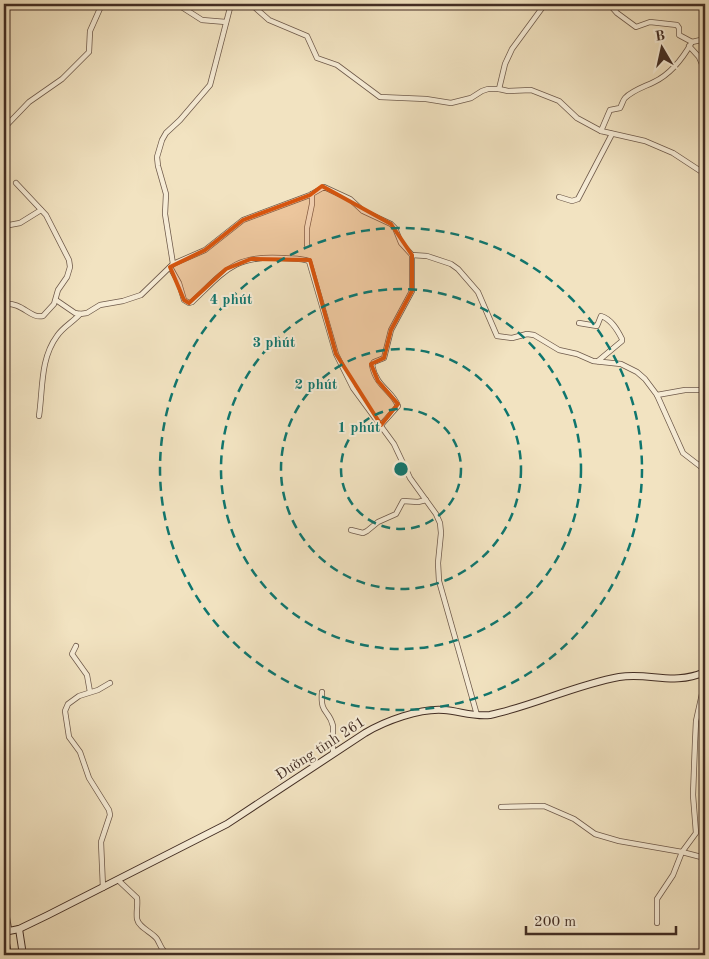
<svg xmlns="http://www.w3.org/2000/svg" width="709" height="959" viewBox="0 0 709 959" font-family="'Old Standard TT',serif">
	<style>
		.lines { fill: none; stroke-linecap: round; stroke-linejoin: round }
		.minor-casing { stroke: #6e5a4b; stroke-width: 6 }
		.tertiary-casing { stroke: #6e5a4b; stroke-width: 7 }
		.secondary-casing { stroke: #422d24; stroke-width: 8 }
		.minor { stroke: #f7edd7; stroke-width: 4.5 }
		.tertiary { stroke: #f7edd7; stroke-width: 5 }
		.secondary { stroke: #f7edd7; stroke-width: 6 }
		.marked { fill: #d7550e; fill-opacity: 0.2; stroke: #d7550e; stroke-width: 4; stroke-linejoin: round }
		.ring { fill: none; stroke: #0f766e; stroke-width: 2.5; stroke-dasharray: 9 6 }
		.labels { text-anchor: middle; stroke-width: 4; stroke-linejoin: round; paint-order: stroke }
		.street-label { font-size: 15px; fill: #422d24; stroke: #f7edd7 }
		.centre { fill: #0f766e; stroke: #f7edd7; stroke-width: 2.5 }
		.ring-label { font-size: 15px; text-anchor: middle; font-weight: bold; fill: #0f766e; stroke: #f7edd7; stroke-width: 4; stroke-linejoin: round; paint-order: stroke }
	</style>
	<rect width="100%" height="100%" fill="#f2e3c1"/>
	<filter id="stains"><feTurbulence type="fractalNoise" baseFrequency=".004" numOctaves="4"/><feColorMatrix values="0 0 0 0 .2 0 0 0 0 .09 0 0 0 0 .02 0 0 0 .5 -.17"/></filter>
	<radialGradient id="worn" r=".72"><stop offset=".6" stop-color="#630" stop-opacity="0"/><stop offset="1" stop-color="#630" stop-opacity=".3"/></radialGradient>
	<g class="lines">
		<defs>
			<g id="minor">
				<path d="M177 4 202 20 226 22"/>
				<path d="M251 4 269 20 307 36 317 58 337 65 380 97 426 99 451 103 471 98 482 91 488 89H499L508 91 531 90 559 101 577 118 601 131 645 141 673 153 705 174"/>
				<path d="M609 4 617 13 636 27 650 22 677 25 679 28V35L692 42"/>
				<path d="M689 46 699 57 705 71"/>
				<path d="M499 89 505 64 512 49 545 4"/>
				<path d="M4 128 29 102 62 79 89 52 90 31 102 4"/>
				<path d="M601 131 610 110 620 108C622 105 623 100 625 98 633 90 644 87 654 82 671 74 683 58 692 42L705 39"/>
				<path d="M559 197 572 201 578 199 612 134"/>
				<path d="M4 226 20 223 41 210"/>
				<path d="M307 245V228L312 204V194"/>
				<path d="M173 264 165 214 166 194 158 166 157 157 162 140 166 133 180 120 210 85 231 4"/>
				<path d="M170 267 179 283 184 300 189 303 192 302C225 271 234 255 282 258 291 259 301 258 309 261L336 354 353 388 394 444 410 478 436 514 440 523 441 533 438 563 439 581 477 715"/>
				<path d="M56 300 75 313 80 314 87 313 100 305 123 301 141 295 173 264 205 250 243 220 310 195 324 187 350 199 363 211 391 224 395 228 401 243 412 255 427 256 451 264 458 269 478 292 497 336 512 338 527 334 534 335 559 350 577 354 593 361 621 364 637 372 645 379 657 395 683 453 705 470"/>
				<path d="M4 304C23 302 30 319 43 316L54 304 58 290 67 277 70 267 69 260 46 215 16 183"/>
				<path d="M579 323 597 326 601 316C611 319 617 329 622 339V341L598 361"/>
				<path d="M657 395 685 390H705"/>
				<path d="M39 416C43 389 40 359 57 336 63 327 73 322 80 314"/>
				<path d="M381 425 398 406C393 391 376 387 372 365L374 362 384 358 391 330 412 291V255"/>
				<path d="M4 461 6 466 4 472"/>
				<path d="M351 530 363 533 367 531 378 522 396 514 403 501 418 502 426 500"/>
				<path d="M76 646 72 654 87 675 90 692"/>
				<path d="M322 692C320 715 329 709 333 726V753"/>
				<path d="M501 807 544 806 574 819 595 834 619 841 682 852 705 858"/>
				<path d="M118 880 137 898C138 905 136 912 137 919 139 928 152 932 157 939 161 946 161 950 169 955"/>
				<path d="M103 888 101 842 110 815 109 810 89 778 80 752 69 737 65 711 68 704 79 696 98 690 110 683"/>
				<path d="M657 923V899L673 875 682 852 696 833 693 795 695 742 696 721 704 685 703 673"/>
			</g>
			<path id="tertiary" d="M4 904 9 931"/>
			<g id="secondary">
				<path d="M19 929 23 955"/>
				<path d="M4 932 19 929 48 915 227 824 365 733C385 721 420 708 444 710 459 711 474 717 490 715 533 706 575 685 619 677 650 672 673 686 705 672"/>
				<path d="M4 932 8 955"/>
			</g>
		</defs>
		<use href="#minor" class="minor-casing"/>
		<use href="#tertiary" class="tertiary-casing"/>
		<use href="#secondary" class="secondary-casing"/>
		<use href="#minor" class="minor"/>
		<use href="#tertiary" class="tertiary"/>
		<use href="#secondary" class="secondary"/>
	</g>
	<path class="marked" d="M322 186 391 224 412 255V291L391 330 384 358 371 364 378 381 398 404 381 425 336 354 310 260 251 259 226 269 189 303 184 300 170 267 205 250 243 220 310 195Z"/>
	<g class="ring">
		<circle cx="401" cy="469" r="60"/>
		<circle cx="401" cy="469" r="120"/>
		<circle cx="401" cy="469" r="180"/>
		<circle cx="401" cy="469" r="241"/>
	</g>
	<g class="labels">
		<g class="street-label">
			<text transform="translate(320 748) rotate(-33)" y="5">Đường tỉnh 261</text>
		</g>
	</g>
	<circle cx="401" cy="469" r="8" class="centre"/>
	<g class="ring-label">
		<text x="231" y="304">4 phút</text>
		<text x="274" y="347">3 phút</text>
		<text x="316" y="389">2 phút</text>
		<text x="359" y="432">1 phút</text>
	</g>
	<rect width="709" height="959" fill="none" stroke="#f2e3c1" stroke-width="20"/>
	<rect x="5" y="5" width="699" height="949" fill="none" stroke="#422d24" stroke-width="2.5"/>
	<rect x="10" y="10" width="689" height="939" fill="none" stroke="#422d24"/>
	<g transform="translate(662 48) rotate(351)" stroke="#f7edd7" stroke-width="4" paint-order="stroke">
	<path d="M0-4L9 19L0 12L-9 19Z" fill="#422d24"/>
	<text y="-8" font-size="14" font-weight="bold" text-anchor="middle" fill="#422d24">B</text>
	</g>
	<path d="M526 926v8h150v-8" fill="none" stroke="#422d24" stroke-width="2.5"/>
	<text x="534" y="926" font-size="15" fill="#422d24" stroke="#f7edd7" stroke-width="4" paint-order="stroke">200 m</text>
	<rect width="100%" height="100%" filter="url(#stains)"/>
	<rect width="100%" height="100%" fill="url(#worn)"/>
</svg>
